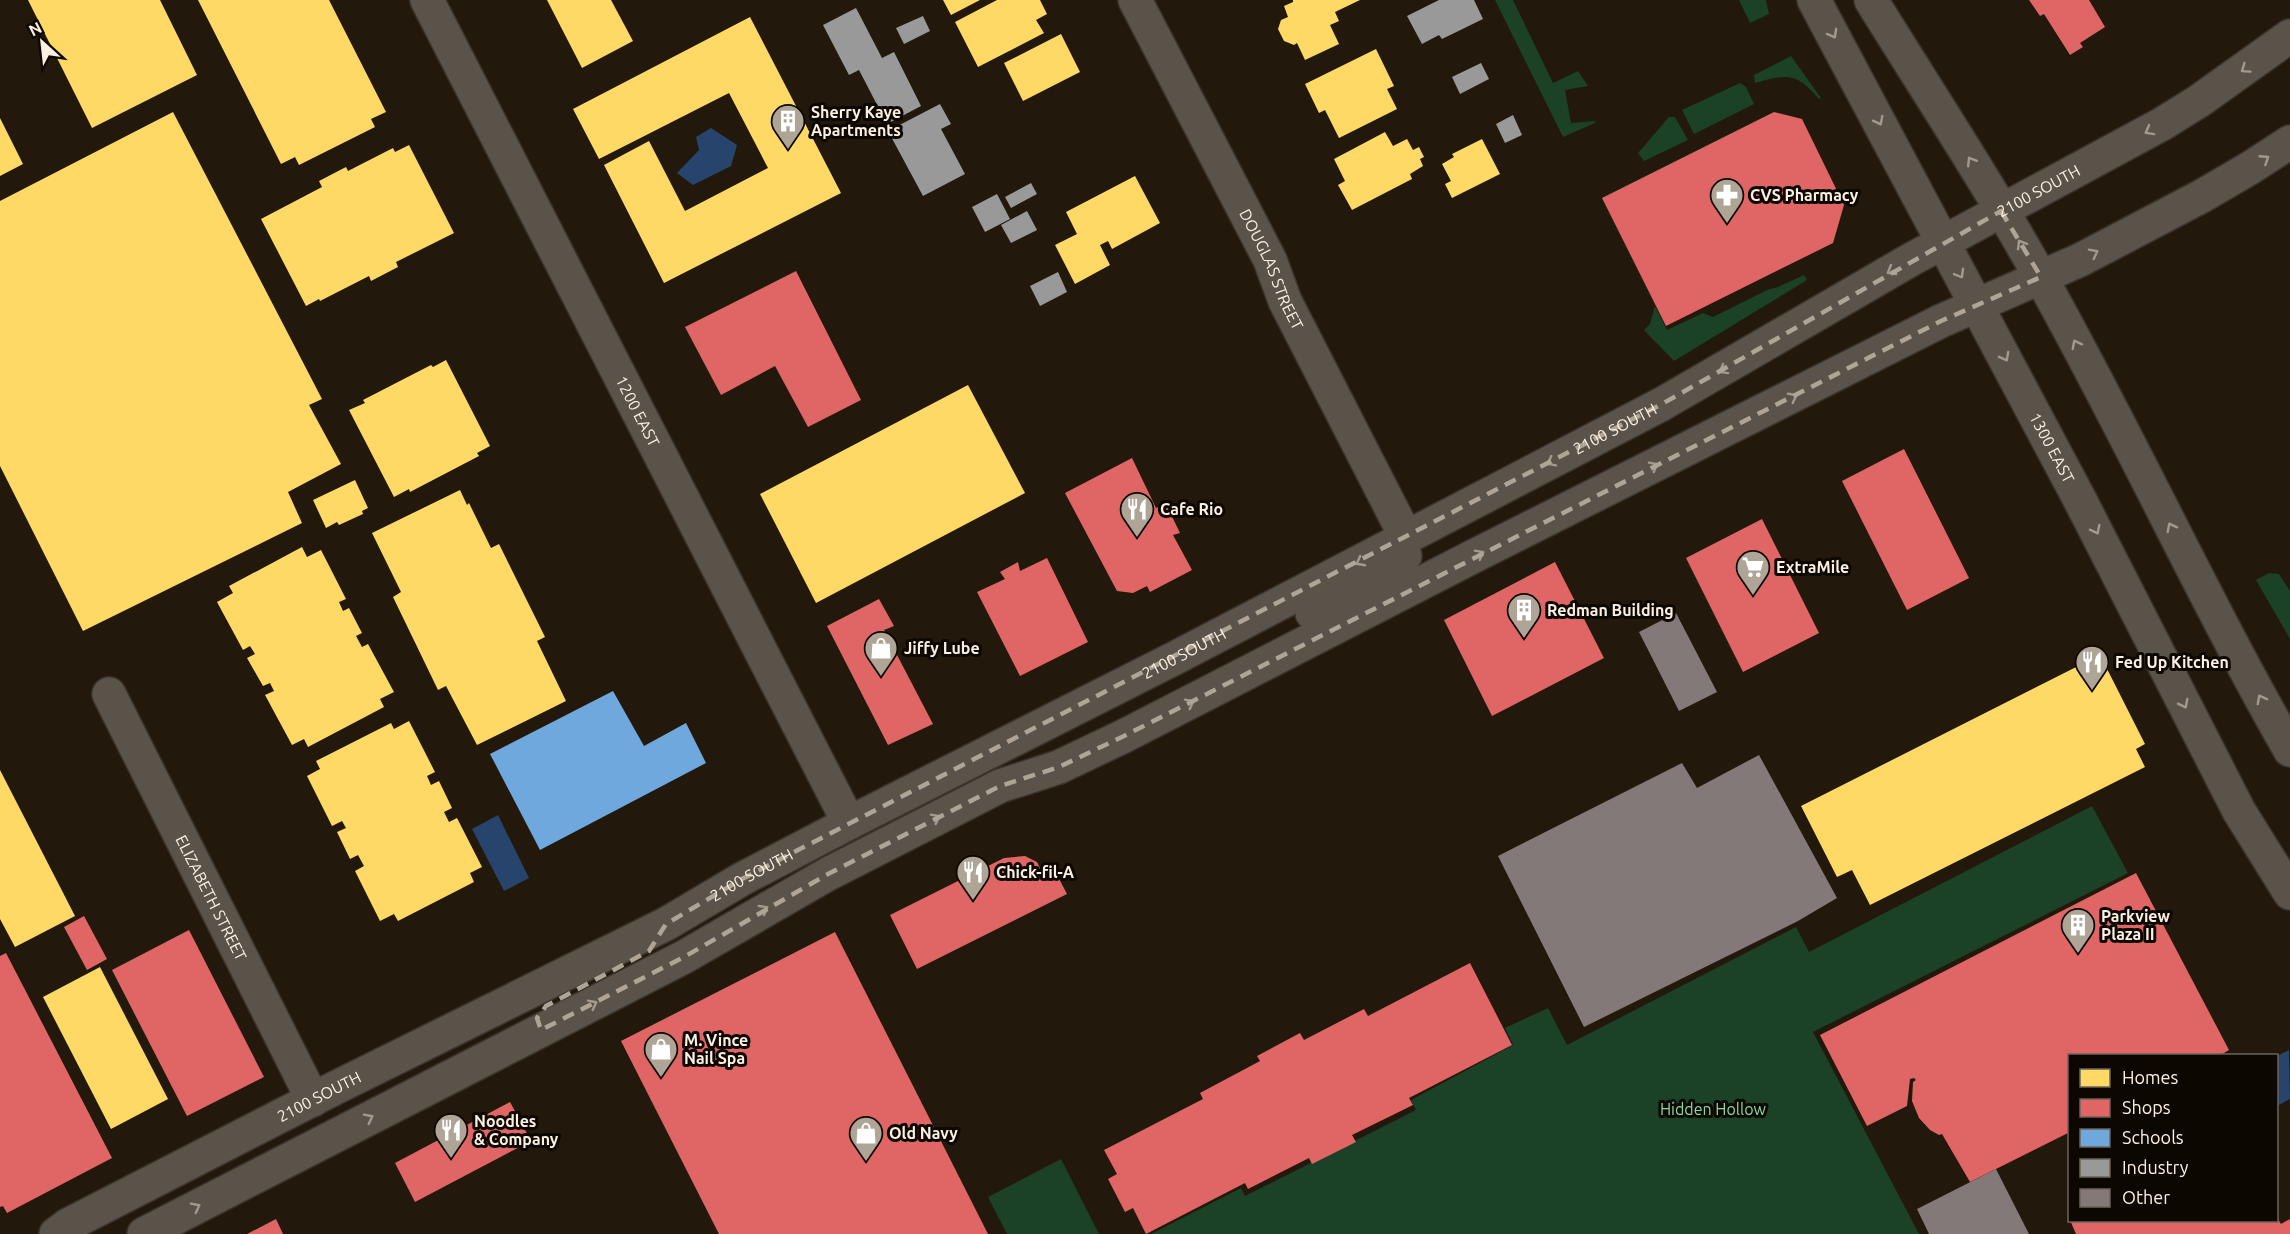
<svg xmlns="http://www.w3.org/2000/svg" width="2290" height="1234" viewBox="0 0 2290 1234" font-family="Ubuntu,sans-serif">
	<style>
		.green { fill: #1b4126 }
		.water { fill: #26446c }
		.homes { fill: #ffd966 }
		.shops { fill: #e06666 }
		.schools { fill: #6fa8dc }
		.industry { fill: #999 }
		.building { fill: #827978 }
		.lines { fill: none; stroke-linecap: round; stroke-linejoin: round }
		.minor-casing { stroke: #3b342c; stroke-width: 36 }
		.secondary-casing { stroke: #3b342c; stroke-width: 36 }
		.minor { stroke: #5a534a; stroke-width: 33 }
		.secondary { stroke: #5a534a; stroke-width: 33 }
		.oneway { stroke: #a29a8e }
		.marked { fill: none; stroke: #afa597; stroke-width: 4.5; stroke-dasharray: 12 8; stroke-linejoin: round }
		.labels { text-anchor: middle; stroke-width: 6; stroke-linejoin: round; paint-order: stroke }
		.poi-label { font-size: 16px; font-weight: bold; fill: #fbf0e2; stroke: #0d0701; text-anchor: start }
		.street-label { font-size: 16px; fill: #fbf0e2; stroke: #0d0701 }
		.park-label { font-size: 16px; fill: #85da9f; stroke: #0d0701 }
	</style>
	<rect width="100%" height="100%" fill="#22190c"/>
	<g class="green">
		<path d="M1495 0H1513L1553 83 1578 71 1588 86 1565 90 1571 123 1595 121V123L1563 137Z"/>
		<path d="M1739 0H1766L1769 14 1750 23Z"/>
		<path d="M1791 56 1821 98 1819 99C1796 72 1788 74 1755 83L1754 75Z"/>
		<path d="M1740 83 1746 87 1754 104 1694 134 1682 110Z"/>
		<path d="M1669 117H1675L1688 140 1644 161 1638 153Z"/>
		<path d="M1804 275 1807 280 1674 361 1644 330 1650 324 1655 306 1667 330 1703 313 1713 317 1767 290 1778 287Z"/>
		<path d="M2269 573 2279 574 2290 591V639L2256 580Z"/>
		<path d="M2092 806 2128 873 1813 1032 1919 1234H1151L1241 1188 1245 1196 1416 1110 1411 1100 1513 1045 1505 1028 1548 1008 1567 1045 1796 927 1809 952Z"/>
		<path d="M1061 1159 1099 1234H1007L988 1197Z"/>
	</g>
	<g class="water">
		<path d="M711 128 737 145 731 166 693 185 677 173 699 150 696 137Z"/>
		<path d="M498 815 529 878 504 891 472 829Z"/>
		<path d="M2289 1050 2290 1099 2277 1106V1056Z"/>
	</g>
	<g class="homes">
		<path d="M28 0H160L197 75 92 128Z"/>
		<path d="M198 0H329L386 112 371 119 375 127 299 165 295 157 281 164Z"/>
		<path d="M547 0H611L633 41 582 68Z"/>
		<path d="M943 0H980L951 15Z"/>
		<path d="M997 0H1040L1047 14 1036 20 1044 33 978 67 955 22Z"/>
		<path d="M1293 0H1360L1335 12 1339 21 1330 25 1339 44 1305 60 1297 43 1294 45 1284 41 1278 29 1281 20 1288 17 1284 6 1293 2Z"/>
		<path d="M750 17 841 193 664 283 604 165 649 141 685 211 768 168 729 93 599 159 573 109Z"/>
		<path d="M1061 34 1080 72 1023 101 1004 63Z"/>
		<path d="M1376 49 1394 86 1387 89 1397 109 1339 138 1325 110 1319 113 1305 84Z"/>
		<path d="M173 112 322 399 309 405 341 464 288 492 302 523 83 631 0 466V201Z"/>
		<path d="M0 118 23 164 0 176Z"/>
		<path d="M1385 132 1393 146 1407 139 1413 150 1419 147 1424 157 1420 159 1423 166 1410 174 1412 179 1352 210 1338 185 1345 181 1334 159Z"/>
		<path d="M1482 139 1500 174 1452 198 1445 184 1451 181 1442 164 1454 157 1452 154Z"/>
		<path d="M409 145 454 233 396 262 398 267 371 281 369 276 320 301 319 299 306 306 261 219 322 187 319 181 346 167 348 171 393 148 395 152Z"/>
		<path d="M1135 176 1160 223 1112 249 1108 241 1100 245 1110 265 1075 284 1055 245 1077 234 1066 212Z"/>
		<path d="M446 360 490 446 477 453 479 456 410 492 409 489 394 497 349 410 365 403 363 400 431 365 433 367Z"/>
		<path d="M968 385 1025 493 816 603 760 494Z"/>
		<path d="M355 480 368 508 362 511 363 514 339 525 337 522 326 528 313 500Z"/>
		<path d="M460 490 467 505 469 503 491 548 499 544 545 637 537 641 566 701 477 745 446 686 438 690 393 597 401 592 372 533Z"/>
		<path d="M302 547 307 557 321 550 346 599 339 602 343 611 349 608 362 633 356 636 362 647 368 644 394 692 380 699 384 707 308 747 304 739 292 745 265 695 274 691 270 683 263 686 247 658 255 654 250 646 243 650 217 602 233 593 229 586Z"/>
		<path d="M2100 655 2145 744 2136 749 2145 767 1870 905 1852 870 1837 877 1801 806Z"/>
		<path d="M409 721 435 772 427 776 431 785 439 781 452 808 444 812 449 822 457 818 482 867 470 873 474 882 398 921 394 914 380 921 355 871 364 866 358 855 350 859 337 832 346 828 342 821 332 826 307 776 320 769 316 761 391 723 394 729Z"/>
		<path d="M0 770 75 916 15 947 0 919Z"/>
		<path d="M100 967 168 1099 111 1129 43 997Z"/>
	</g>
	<g class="shops">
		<path d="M2029 0H2089L2105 27 2080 43 2083 47 2070 55 2044 14 2040 16Z"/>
		<path d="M1774 112 1802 119 1844 205 1833 243 1666 326 1602 198Z"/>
		<path d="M796 271 861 400 808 427 775 366 721 395 685 327Z"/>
		<path d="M1904 449 1969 578 1907 610 1842 481Z"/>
		<path d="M1132 458 1156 508 1166 504 1180 533 1173 535 1192 570 1150 592 1147 586 1133 593 1117 591 1065 493Z"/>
		<path d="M1762 519 1819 633 1743 672 1686 558Z"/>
		<path d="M1047 558 1088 642 1020 676 977 592 1005 579 1000 572 1018 562 1020 571Z"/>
		<path d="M1555 562 1604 658 1492 716 1444 620Z"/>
		<path d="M879 599 894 626 884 630 933 724 888 745 827 626Z"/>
		<path d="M1025 856 1037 862 1044 876 1055 871 1067 894 917 969 890 915 1004 858Z"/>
		<path d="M2136 873 2229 1050 2219 1056H2070V1132L1970 1182 1942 1134 1939 1135 1930 1130 1919 1118 1912 1101 1913 1082 1916 1080 1914 1078 1910 1079 1907 1106 1867 1126 1820 1035Z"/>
		<path d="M84 916 107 959 87 970 64 927Z"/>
		<path d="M189 930 264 1077 187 1116 112 970Z"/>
		<path d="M835 932 905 1070 988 1234H719L621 1041Z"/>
		<path d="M6 953 112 1158 7 1213 3 1206 0 1207V956Z"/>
		<path d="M1470 963 1512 1045 1409 1098 1413 1105 1352 1135 1356 1142 1312 1164 1309 1158 1248 1189 1245 1183 1146 1234 1133 1208 1125 1212 1108 1179 1117 1174 1104 1150 1203 1099 1200 1093 1260 1061 1257 1056 1300 1033 1304 1040 1364 1009 1368 1016Z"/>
		<path d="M510 1102 531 1141 415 1202 395 1163Z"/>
		<path d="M2276 1216 2281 1224 2290 1219V1234H2076L2070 1220H2276Z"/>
		<path d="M276 1219 283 1234H247Z"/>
	</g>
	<path class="schools" d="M613 691 644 746 686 723 706 763 540 850 490 754Z"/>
	<g class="industry">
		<path d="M1439 0H1474L1483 19 1442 39 1439 35 1422 44 1407 16Z"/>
		<path d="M856 8 882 58 894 52 921 106 887 124 859 70 849 75 823 25Z"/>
		<path d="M923 16 930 31 904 44 896 28Z"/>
		<path d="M1481 63 1489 79 1460 94 1452 77Z"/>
		<path d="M940 104 951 124 941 129 965 174 923 196 888 131Z"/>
		<path d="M1513 115 1522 135 1505 143 1496 124Z"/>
		<path d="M1031 183 1037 194 1011 208 1005 197Z"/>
		<path d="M997 194 1010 219 985 232 972 207Z"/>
		<path d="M1027 211 1037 230 1011 243 1001 225Z"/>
		<path d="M1058 272 1067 292 1040 306 1030 286Z"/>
	</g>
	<g class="building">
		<path d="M1676 613 1717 692 1679 711 1639 632Z"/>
		<path d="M1759 755 1837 898 1798 921 1584 1027 1498 856 1682 763 1697 788Z"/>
		<path d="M1996 1169 2029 1234H1929L1917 1209Z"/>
	</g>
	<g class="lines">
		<defs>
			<g id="minor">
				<path id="s1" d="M427 0 849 823"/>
				<path id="s2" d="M1135 0 1270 260 1285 301 1406 537"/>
				<path id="s3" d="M109 694 313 1100"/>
			</g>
			<g id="secondary">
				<path id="s4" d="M1814 0 2080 500 2239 811 2290 893"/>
				<path d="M1871 0C1928 92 1988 183 2041 278 2128 433 2202 596 2290 750"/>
				<path d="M1312 613 1392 571 1405 556"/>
				<path id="s5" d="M56 1234 68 1225 335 1088 666 924 742 879 849 823 1175 658 1662 404 1912 259 2162 124 2199 101 2290 36"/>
				<path d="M144 1234 684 957 828 874 1000 786 1059 767 1124 736 1476 555 1941 321 2080 260 2202 196 2250 168 2290 142"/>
			</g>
		</defs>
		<use href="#minor" class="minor-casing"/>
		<use href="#secondary" class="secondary-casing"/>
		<use href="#minor" class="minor"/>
		<use href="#secondary" class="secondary"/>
	</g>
	<defs><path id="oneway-chevron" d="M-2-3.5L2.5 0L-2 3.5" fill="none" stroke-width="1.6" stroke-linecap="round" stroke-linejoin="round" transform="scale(1.5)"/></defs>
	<g class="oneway">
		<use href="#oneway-chevron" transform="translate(1833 34) rotate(61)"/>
		<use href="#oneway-chevron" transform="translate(2245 69) rotate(145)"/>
		<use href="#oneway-chevron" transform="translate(1879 121) rotate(63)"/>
		<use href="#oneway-chevron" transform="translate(2149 131) rotate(151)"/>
		<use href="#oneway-chevron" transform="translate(2265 159) rotate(-33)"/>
		<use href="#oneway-chevron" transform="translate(1971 161) rotate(-122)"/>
		<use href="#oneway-chevron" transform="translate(2021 244) rotate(-121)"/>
		<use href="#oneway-chevron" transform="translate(2094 253) rotate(-27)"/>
		<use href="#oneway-chevron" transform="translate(1891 271) rotate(150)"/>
		<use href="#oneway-chevron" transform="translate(1960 274) rotate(60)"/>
		<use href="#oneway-chevron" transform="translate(2076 344) rotate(-117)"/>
		<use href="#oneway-chevron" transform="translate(2005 357) rotate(62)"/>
		<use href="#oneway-chevron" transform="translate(1723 370) rotate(151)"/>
		<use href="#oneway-chevron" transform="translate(1793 397) rotate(-27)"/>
		<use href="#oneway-chevron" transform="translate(1551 462) rotate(153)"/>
		<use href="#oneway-chevron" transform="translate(1654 466) rotate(-27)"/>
		<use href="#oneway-chevron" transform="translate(2171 527) rotate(-117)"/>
		<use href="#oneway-chevron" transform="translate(2096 530) rotate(63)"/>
		<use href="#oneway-chevron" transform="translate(1480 554) rotate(-27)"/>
		<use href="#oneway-chevron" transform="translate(1360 562) rotate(152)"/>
		<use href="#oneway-chevron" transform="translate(2261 699) rotate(-118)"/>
		<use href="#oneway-chevron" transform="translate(1190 703) rotate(-27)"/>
		<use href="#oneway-chevron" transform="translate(2184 704) rotate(63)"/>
		<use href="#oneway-chevron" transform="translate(936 818) rotate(-27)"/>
		<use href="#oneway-chevron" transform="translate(764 909) rotate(-30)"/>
		<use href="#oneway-chevron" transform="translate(593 1004) rotate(-27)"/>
		<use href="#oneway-chevron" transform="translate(369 1118) rotate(-27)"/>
		<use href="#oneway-chevron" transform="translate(196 1207) rotate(-27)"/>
	</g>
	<path class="marked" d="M2001 211 2041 277 1941 321 1124 736 1059 767 1000 786 828 874 684 957 541 1030 537 1018 546 1006 649 951 666 924 742 879 1662 404Z"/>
	<defs>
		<symbol id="building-pin" viewBox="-11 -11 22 30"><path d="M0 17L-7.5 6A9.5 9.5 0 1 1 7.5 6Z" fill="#afa597" stroke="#0d0701"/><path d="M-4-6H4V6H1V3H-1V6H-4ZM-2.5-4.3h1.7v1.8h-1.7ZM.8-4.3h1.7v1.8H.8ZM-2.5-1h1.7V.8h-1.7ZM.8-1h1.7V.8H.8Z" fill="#fff"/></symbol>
		<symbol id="pharmacy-pin" viewBox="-11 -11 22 30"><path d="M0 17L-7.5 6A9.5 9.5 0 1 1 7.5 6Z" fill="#afa597" stroke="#0d0701"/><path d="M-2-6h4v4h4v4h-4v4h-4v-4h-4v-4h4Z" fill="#fff"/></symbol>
		<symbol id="restaurant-pin" viewBox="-11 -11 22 30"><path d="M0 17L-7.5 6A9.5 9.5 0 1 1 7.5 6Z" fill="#afa597" stroke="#0d0701"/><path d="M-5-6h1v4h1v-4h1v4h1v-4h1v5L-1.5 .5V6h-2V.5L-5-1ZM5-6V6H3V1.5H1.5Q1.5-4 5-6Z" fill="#fff"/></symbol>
		<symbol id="supermarket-pin" viewBox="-11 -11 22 30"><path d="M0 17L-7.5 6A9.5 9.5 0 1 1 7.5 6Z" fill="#afa597" stroke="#0d0701"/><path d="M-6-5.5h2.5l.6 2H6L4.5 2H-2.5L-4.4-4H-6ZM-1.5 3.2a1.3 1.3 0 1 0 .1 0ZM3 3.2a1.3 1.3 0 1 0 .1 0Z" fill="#fff"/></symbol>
		<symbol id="shop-pin" viewBox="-11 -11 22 30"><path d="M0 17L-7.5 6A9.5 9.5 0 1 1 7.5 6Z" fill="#afa597" stroke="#0d0701"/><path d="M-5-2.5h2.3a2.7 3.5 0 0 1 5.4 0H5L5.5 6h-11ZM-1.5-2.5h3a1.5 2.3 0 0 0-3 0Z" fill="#fff"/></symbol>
	</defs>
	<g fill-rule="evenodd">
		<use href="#building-pin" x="769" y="102" width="38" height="52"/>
		<use href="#pharmacy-pin" x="1708" y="176" width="38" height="52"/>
		<use href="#restaurant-pin" x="1118" y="490" width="38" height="52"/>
		<use href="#supermarket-pin" x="1734" y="548" width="38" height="52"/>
		<use href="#building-pin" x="1505" y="591" width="38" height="52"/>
		<use href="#shop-pin" x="862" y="629" width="38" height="52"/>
		<use href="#restaurant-pin" x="2073" y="643" width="38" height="52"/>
		<use href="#restaurant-pin" x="954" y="853" width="38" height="52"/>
		<use href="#building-pin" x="2059" y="906" width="38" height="52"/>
		<use href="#shop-pin" x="642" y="1030" width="38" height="52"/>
		<use href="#restaurant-pin" x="432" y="1111" width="38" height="52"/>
		<use href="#shop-pin" x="847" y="1114" width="38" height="52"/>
	</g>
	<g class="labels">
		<g class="poi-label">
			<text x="811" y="118">Sherry Kaye<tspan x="811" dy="18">Apartments</tspan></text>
			<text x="1750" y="201">CVS Pharmacy</text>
			<text x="1160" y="515">Cafe Rio</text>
			<text x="1776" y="573">ExtraMile</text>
			<text x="1547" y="616">Redman Building</text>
			<text x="904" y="654">Jiffy Lube</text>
			<text x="2115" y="668">Fed Up Kitchen</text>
			<text x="996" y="878">Chick-fil-A</text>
			<text x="2101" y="922">Parkview<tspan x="2101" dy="18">Plaza II</tspan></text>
			<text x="684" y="1046">M. Vince<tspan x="684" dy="18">Nail Spa</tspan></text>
			<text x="474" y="1127">Noodles<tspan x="474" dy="18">&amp; Company</tspan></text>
			<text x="889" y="1139">Old Navy</text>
		</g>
		<g class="street-label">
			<text dy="6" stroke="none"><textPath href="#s5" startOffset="2241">2100 SOUTH</textPath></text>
			<text dy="6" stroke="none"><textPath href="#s2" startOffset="302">DOUGLAS STREET</textPath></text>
			<text dy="6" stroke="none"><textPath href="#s1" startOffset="462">1200 EAST</textPath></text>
			<text dy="6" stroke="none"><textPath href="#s5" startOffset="1755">2100 SOUTH</textPath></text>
			<text dy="6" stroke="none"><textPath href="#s4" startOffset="507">1300 EAST</textPath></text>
			<text dy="6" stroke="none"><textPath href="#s5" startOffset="1269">2100 SOUTH</textPath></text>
			<text dy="6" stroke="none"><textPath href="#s5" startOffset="783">2100 SOUTH</textPath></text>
			<text dy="6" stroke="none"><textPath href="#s3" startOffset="228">ELIZABETH STREET</textPath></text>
			<text dy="6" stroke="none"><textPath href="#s5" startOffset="297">2100 SOUTH</textPath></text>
		</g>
		<g class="park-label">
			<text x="1713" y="1115">Hidden Hollow</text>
		</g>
	</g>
	<rect x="2068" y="1054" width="210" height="168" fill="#0d0701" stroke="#6c645b" stroke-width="1.5"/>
	<rect x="2080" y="1069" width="30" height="18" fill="#ffd966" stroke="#6c645b" stroke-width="1.5"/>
	<text x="2122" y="1084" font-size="18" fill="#fbf0e2">Homes</text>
	<rect x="2080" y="1099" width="30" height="18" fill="#e06666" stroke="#6c645b" stroke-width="1.5"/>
	<text x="2122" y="1114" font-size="18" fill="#fbf0e2">Shops</text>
	<rect x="2080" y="1129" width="30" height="18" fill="#6fa8dc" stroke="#6c645b" stroke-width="1.5"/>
	<text x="2122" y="1144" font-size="18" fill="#fbf0e2">Schools</text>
	<rect x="2080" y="1159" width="30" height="18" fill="#999999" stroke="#6c645b" stroke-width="1.5"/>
	<text x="2122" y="1174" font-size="18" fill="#fbf0e2">Industry</text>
	<rect x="2080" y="1189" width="30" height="18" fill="#827978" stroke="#6c645b" stroke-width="1.5"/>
	<text x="2122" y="1204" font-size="18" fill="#fbf0e2">Other</text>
	<g transform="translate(42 42) rotate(333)" stroke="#0d0701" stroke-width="4.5" paint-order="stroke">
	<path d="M0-4.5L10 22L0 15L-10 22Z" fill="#fbf0e2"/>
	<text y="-9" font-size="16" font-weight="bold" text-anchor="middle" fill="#fbf0e2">N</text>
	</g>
</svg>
